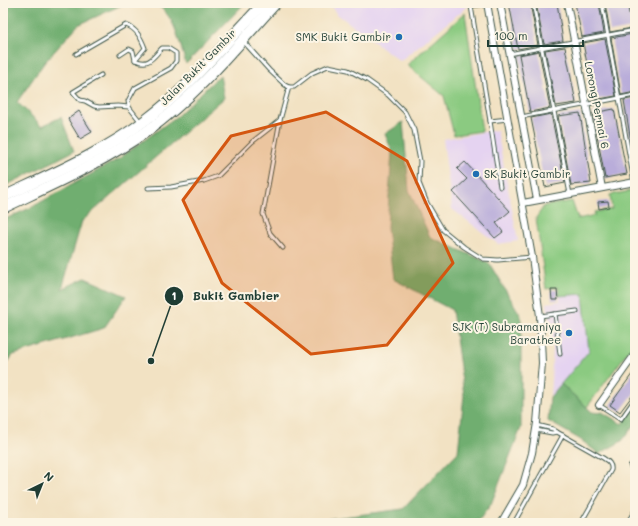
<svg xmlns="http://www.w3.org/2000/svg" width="638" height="526" viewBox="0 0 638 526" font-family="Mali,sans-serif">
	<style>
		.built { fill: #e5d3f1 }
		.green { fill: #8bca81; stroke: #55845a }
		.forest { fill: #70ae6f; stroke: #487652 }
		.building { fill: #b9adda }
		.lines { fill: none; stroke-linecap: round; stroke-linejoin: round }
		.lane-casing { stroke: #3f5649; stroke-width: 5 }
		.street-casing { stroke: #3f5649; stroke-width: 8 }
		.primary-casing { stroke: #3f5649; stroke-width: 12 }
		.lane { stroke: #fff; stroke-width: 3 }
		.street { stroke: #fff; stroke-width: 6 }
		.primary { stroke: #fff; stroke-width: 10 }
		.marked { fill: #d45610; fill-opacity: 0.2; stroke: #d45610; stroke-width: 3; stroke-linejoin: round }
		.poi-dot { fill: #1f6fb2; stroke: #fcf5e5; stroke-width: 1.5 }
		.labels { text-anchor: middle; stroke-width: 4; stroke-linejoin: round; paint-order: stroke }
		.poi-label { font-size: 11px; fill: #1f3d34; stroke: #fcf5e5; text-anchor: end }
		.street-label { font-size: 11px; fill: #1f3d34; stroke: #fcf5e5 }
		.leader { fill: none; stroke: #1f3d34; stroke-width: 1.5 }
		.callout-dot { fill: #1f3d34; stroke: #fcf5e5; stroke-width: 1.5 }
		.mark-label { font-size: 12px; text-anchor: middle; font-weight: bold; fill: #fff }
		.callout-label { font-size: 12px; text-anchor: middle; font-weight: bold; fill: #1f3d34; stroke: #fcf5e5; stroke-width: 4; stroke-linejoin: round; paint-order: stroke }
	</style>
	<rect width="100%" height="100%" fill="#fcf5e5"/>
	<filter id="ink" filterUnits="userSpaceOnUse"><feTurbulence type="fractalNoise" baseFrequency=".025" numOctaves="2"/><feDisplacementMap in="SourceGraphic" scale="8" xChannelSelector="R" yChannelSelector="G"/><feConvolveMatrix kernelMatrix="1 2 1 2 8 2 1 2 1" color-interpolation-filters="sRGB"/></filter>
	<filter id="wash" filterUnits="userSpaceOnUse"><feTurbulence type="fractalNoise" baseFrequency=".012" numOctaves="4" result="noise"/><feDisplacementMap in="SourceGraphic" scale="16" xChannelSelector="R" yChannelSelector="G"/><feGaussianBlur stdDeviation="0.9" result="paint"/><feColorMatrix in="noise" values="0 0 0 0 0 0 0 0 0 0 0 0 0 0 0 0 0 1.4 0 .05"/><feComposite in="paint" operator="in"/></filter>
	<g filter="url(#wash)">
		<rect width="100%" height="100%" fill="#f2e2c3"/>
		<g class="built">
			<path d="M328 3H472L400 61 337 14Z"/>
			<path d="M497 130 518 241 498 244 452 209 443 139Z"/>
			<path d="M583 294 589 352 550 397 553 349 547 303 560 301 559 296Z"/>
		</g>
		<g class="green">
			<path d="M465 13 482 131 454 135 444 96 407 65Z"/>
			<path d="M635 190V342L587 407 561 384 589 351 583 294 559 296 558 287 546 289 536 218 544 206 572 201 578 219 595 215 594 212 612 209 610 195Z"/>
		</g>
		<g class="forest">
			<path d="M3 3H126L78 25 44 63 17 102 42 126 61 117 74 151 3 187Z"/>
			<path d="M152 3H245L186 64C179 43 175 11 152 3Z"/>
			<path d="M220 75 224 98 82 221 62 289 85 278 126 296 104 328 13 355 3 369V220L30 208 120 158 177 116Z"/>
			<path d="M403 122 409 190 430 237 489 263 521 316V428L491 504 477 523H310L312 521 403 509 458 452 464 395 452 310 393 279 387 227 392 151 385 134Z"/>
			<path d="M561 384 592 412 599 413 602 412 622 424 635 404V424L622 441 599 454 581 440 548 421 550 397Z"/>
		</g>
		<g id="blocks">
			<g class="building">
				<path d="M509 3H530L538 45 518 49Z"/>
				<path d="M536 3H557L563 41 544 44Z"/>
				<path d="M575 3H599L604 33 582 37Z"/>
				<path d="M605 3H627L632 28 610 32Z"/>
				<path d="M633 34 635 44V92L621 95 611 38Z"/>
				<path d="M605 39 616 96 594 100 583 43Z"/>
				<path d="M565 47 576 103 556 106 545 50Z"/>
				<path d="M539 51 550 108 530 112 519 55Z"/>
				<path d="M635 98V148H632L624 100Z"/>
				<path d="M614 109 627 174 605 178 593 113Z"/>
				<path d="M79 111 92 132 80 139 68 119Z"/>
				<path d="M580 113 591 183 571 185 558 116Z"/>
				<path d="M551 114 565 183 545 187 531 118Z"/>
				<path d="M465 162 510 211 496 223 503 232 495 238 453 192 467 179 457 169Z"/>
				<path d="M608 201 609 207 599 209 598 202Z"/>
				<path d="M551 290H557L558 300H552Z"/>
				<path d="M635 370V392L620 412 610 405Z"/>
			</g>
		</g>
	</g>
	<g filter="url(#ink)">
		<use href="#blocks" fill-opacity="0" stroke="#3f5649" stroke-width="1"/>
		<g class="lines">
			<defs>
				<g id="lane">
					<path d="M533 3 570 194"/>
					<path d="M602 3 634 182"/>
					<path d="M487 4 471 6 490 121 508 119"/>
					<path d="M243 41 269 70 285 85 289 87H294L312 73 328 66 348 70 367 80 388 95 405 112 414 130 420 161 419 183 427 203 443 230 464 247 483 259 498 260 532 257"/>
					<path d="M76 54 126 25C137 29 141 38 145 48L135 60"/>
					<path d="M509 54 635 30"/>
					<path d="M120 55 129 49 133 51 135 60C149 67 153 57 162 48H168L176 53V61L171 68 135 88 128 101 129 107"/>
					<path d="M101 75 73 92 80 100 85 101 94 106 99 107 118 106 129 107 140 121"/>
					<path d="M521 117 635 95"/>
					<path d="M280 120 263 214 270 233 283 248"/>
					<path d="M490 121 500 187"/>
					<path d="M148 188 171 187 204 181 218 176 252 142 280 120 289 87"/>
					<path d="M555 314 560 354"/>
					<path d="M540 316 577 311"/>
					<path d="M599 405 621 419 635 399"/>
					<path d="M537 425 553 429 557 432 603 458C608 461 612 464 611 470L581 523"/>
					<path d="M536 430 552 433 557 432"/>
					<path d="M514 523 563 435"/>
				</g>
				<g id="street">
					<path d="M487 3 532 257 540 316 542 363 537 423 532 453 523 485 501 523"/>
					<path d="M500 3 537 200"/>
					<path d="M567 3 602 188"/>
					<path d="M634 3 635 6"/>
					<path d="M523 203 635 182"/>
					<path d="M599 405 635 354"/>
					<path d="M632 466 635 470"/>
					<path d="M629 523 635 513"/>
				</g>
				<g id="primary">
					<path d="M3 197C52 174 104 152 147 119 191 86 226 42 264 3"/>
					<path d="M3 208C53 184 102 163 147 131 196 96 236 47 276 3"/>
				</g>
			</defs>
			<use href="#lane" class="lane-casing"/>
			<use href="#street" class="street-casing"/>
			<use href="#primary" class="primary-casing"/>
			<use href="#lane" class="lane"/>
			<use href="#street" class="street"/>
			<use href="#primary" class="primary"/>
		</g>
	</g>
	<path class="marked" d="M326 112 407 161 453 263 387 345 311 354 222 283 183 200 231 136Z"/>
	<g class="poi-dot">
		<circle cx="399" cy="37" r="4"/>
		<circle cx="476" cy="174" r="4"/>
		<circle cx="569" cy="333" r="4"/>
	</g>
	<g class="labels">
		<g class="poi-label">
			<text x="391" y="41">SMK Bukit Gambir</text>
			<text x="484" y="178" text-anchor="start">SK Bukit Gambir</text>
			<text x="561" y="331">SJK (T) Subramaniya<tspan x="561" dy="13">Barathee</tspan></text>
		</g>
		<g class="street-label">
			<text transform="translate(198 67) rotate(-45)" y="4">Jalan Bukit Gambir</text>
			<text transform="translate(597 105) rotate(79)" y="4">Lorong Permai 6</text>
		</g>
	</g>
	<path class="leader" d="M151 361L174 296"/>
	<g class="callout-dot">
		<circle cx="151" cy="361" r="4"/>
		<circle cx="174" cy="296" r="10"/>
	</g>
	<g class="mark-label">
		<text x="174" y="300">1</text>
	</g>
	<g class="callout-label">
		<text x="236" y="300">Bukit Gambier</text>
	</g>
	<rect width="638" height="526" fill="none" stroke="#fcf5e5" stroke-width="16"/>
	<g transform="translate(42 484) rotate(43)" stroke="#fcf5e5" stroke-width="3" paint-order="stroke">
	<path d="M0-3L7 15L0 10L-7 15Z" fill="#1f3d34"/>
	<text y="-6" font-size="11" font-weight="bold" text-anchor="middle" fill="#1f3d34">N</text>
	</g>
	<path d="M488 40v6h95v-6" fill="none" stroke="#1f3d34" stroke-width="2"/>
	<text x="494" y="40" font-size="12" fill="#1f3d34" stroke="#fcf5e5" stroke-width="3" paint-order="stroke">100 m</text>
</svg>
